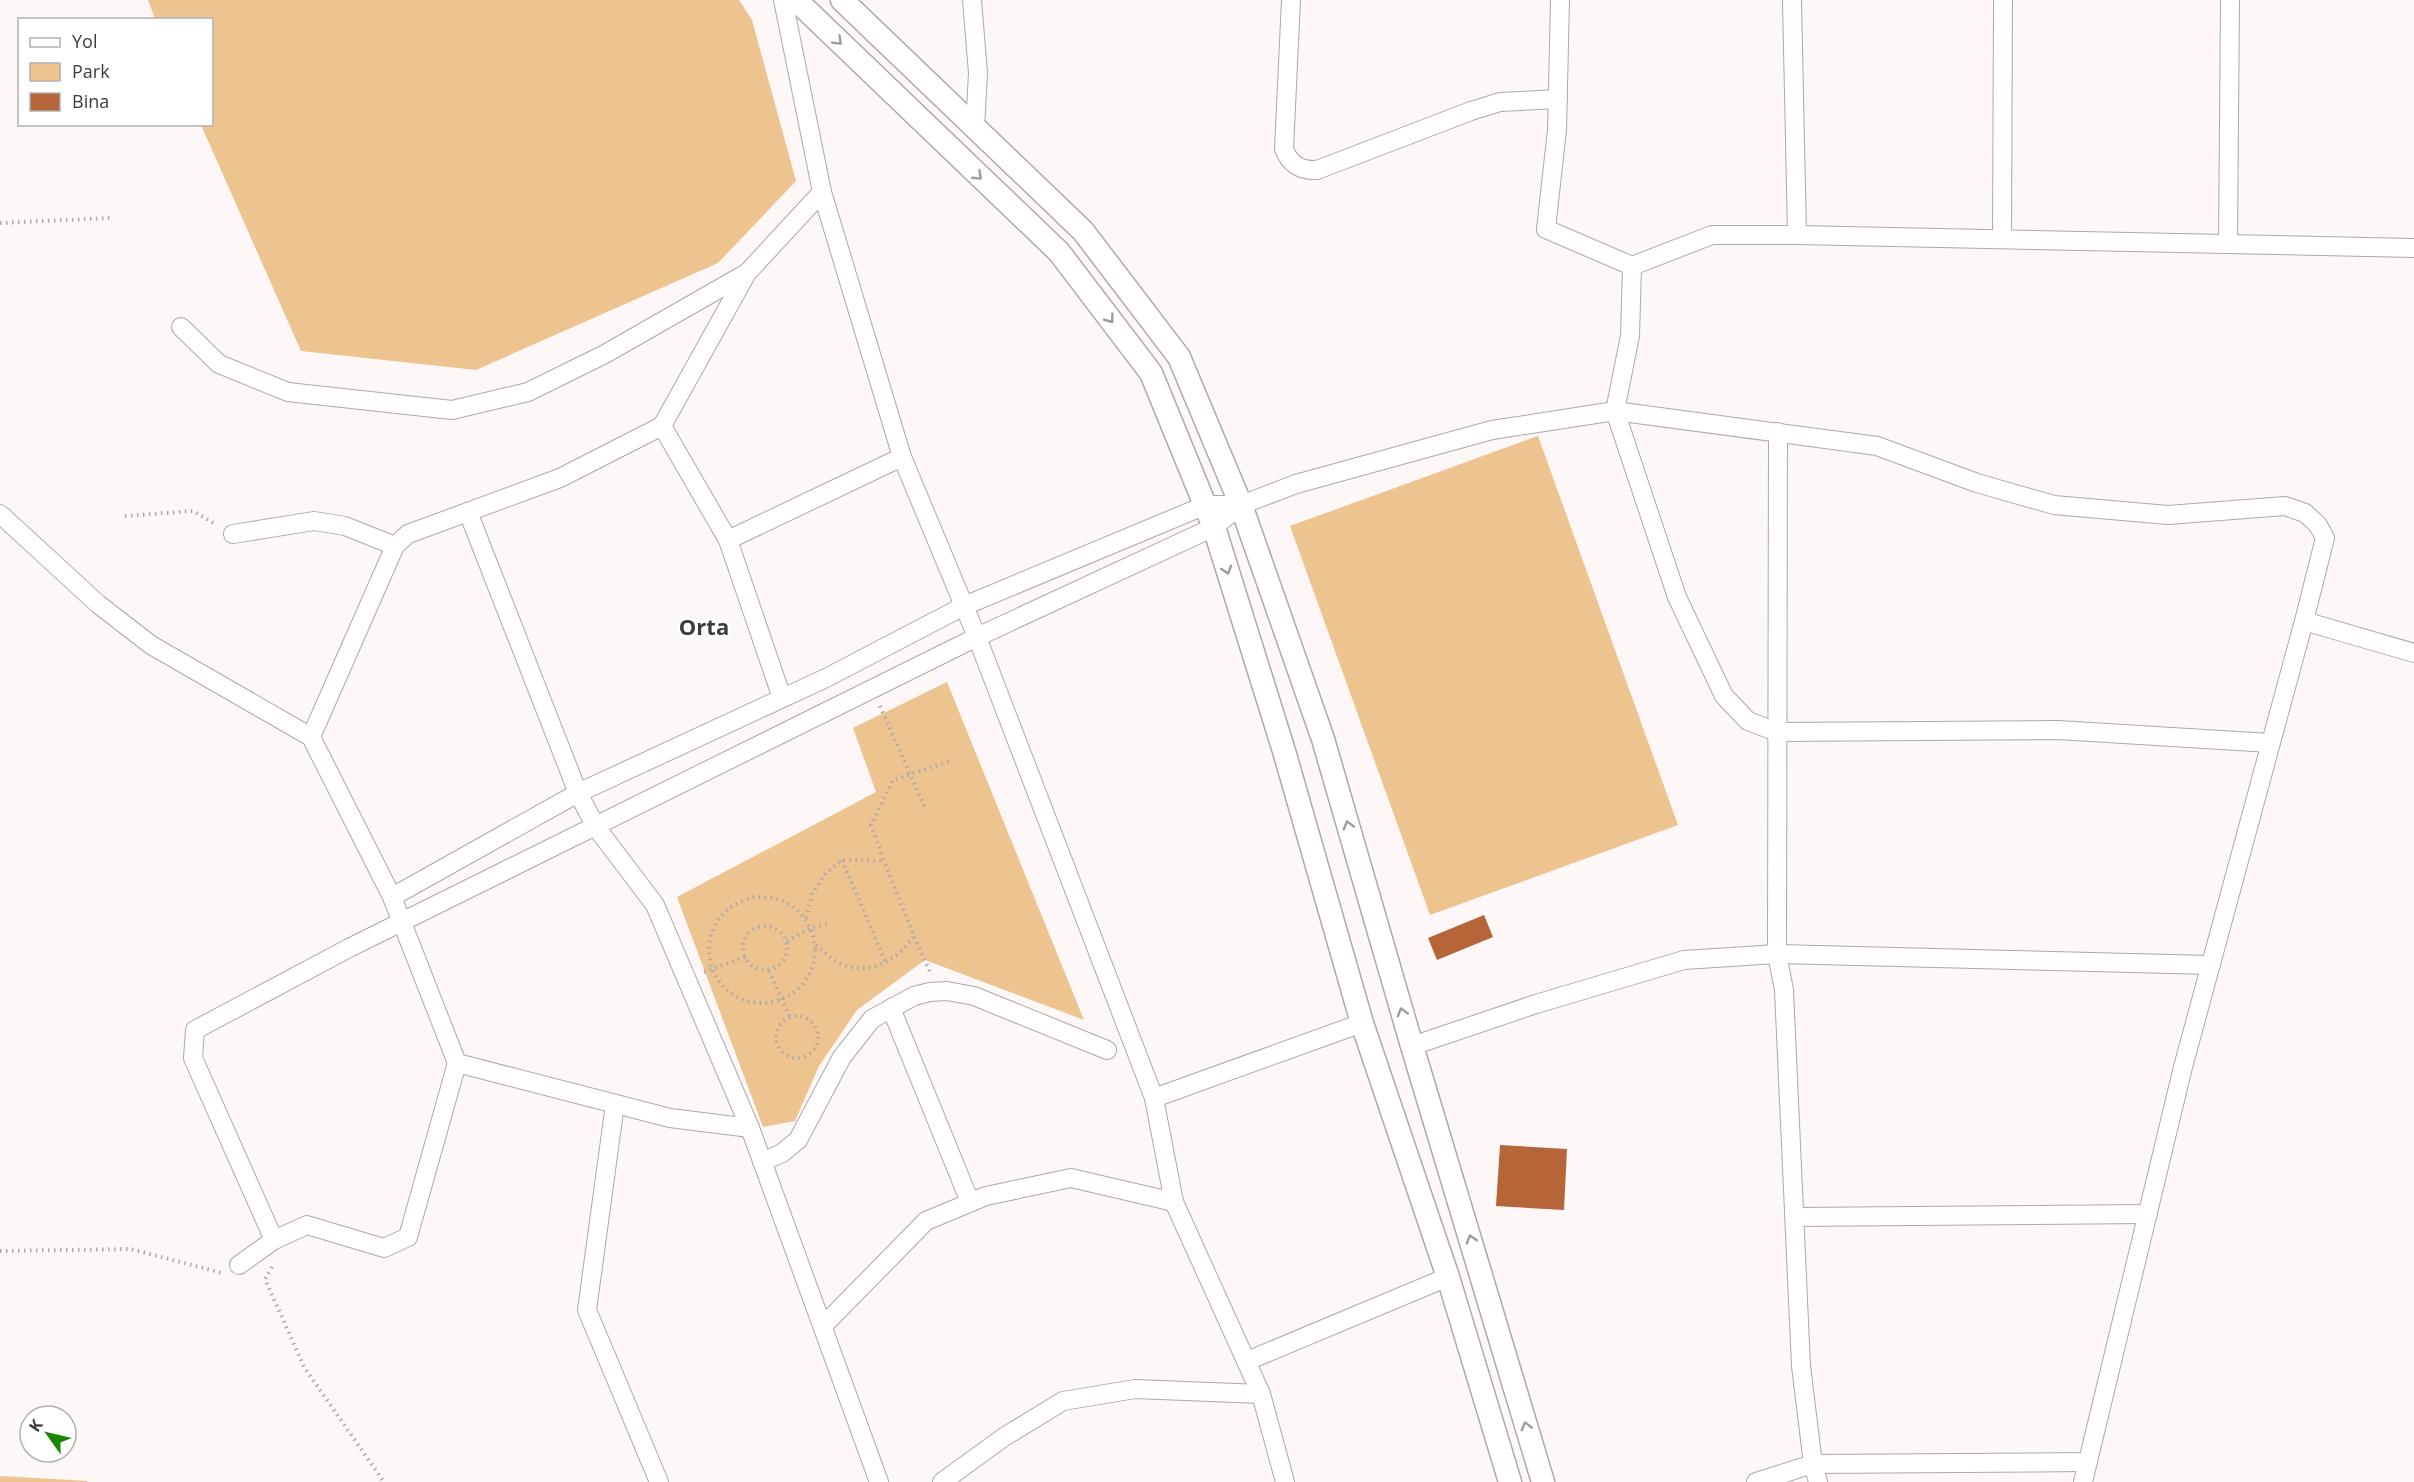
<svg xmlns="http://www.w3.org/2000/svg" width="2414" height="1482" viewBox="0 0 2414 1482" font-family="'Open Sans',sans-serif">
	<style>
		.green { fill: #edc390 }
		.building { fill: #b66538 }
		.lines { fill: none; stroke-linecap: round; stroke-linejoin: round }
		.minor-casing { stroke: #aea8a7; stroke-width: 20 }
		.tertiary-casing { stroke: #aea8a7; stroke-width: 25 }
		.path { stroke: #ada8a8; stroke-width: 4; stroke-dasharray: 1.5 4.5; stroke-linecap: butt }
		.minor { stroke: #fff; stroke-width: 18 }
		.tertiary { stroke: #fff; stroke-width: 22 }
		.oneway { stroke: #9e9d9d }
		.labels { text-anchor: middle; stroke-width: 6; stroke-linejoin: round; paint-order: stroke }
		.district-label { font-size: 22px; font-weight: bold; fill: #3e3b3b; stroke: #fff }
	</style>
	<rect width="100%" height="100%" fill="#fef7f7"/>
	<g class="green">
		<path d="M148 0H739L752 20 796 181 718 263 476 370 301 351 201 125 212 124V20L155 19Z"/>
		<path d="M1538 436 1678 825 1430 915 1290 526Z"/>
		<path d="M947 682 1084 1020 925 960 857 1010 819 1066 795 1121 763 1127 677 897 876 792 853 728Z"/>
		<path d="M0 1476 87 1481 88 1482H0Z"/>
	</g>
	<g class="building">
		<path d="M1484 915 1493 937 1437 960 1428 938Z"/>
		<path d="M1500 1145 1567 1149 1564 1210 1496 1206Z"/>
	</g>
	<g class="lines">
		<defs>
			<g id="minor">
				<path d="M972 0 978 73 975 128"/>
				<path d="M1291 0 1284 149C1290 164 1300 171 1317 170L1471 111 1500 102 1558 99"/>
				<path d="M1560 0 1557 130 1546 229 1632 266 1630 336 1615 411 1677 597 1724 696 1748 721 1777 732 2058 730 2270 743"/>
				<path d="M1792 0 1797 235"/>
				<path d="M822 192 902 457 977 637 1154 1098 1174 1202 1261 1394 1285 1482"/>
				<path d="M2002 239 2003 0"/>
				<path d="M2228 244 2230 0"/>
				<path d="M1632 266 1712 235H1797L2414 248"/>
				<path d="M181 327 219 364 288 392 452 410 528 392 605 354 745 274"/>
				<path d="M662 426 728 540 782 698"/>
				<path d="M1778 432 1777 954 1784 990 1801 1366 1813 1464 1818 1482"/>
				<path d="M468 512 578 793 596 827 655 905 750 1128 879 1482"/>
				<path d="M0 514 98 604 151 645 311 737 392 897 457 1063 670 1118 750 1128"/>
				<path d="M233 534 314 521 345 526 395 546"/>
				<path d="M728 540 902 457"/>
				<path d="M311 737 395 546 408 534 560 478 662 426 747 273 822 192 783 0"/>
				<path d="M392 897 578 793 826 678 964 606 1206 505H1241"/>
				<path d="M891 1008 970 1202"/>
				<path d="M1412 1046 1536 1004 1684 960 1777 954 2211 965"/>
				<path d="M1154 1098 1362 1023"/>
				<path d="M615 1104 587 1310 659 1482"/>
				<path d="M762 1162 782 1153 798 1140 842 1057 872 1019 914 996 930 992 947 991 974 996 1107 1050"/>
				<path d="M1795 1217 2148 1214"/>
				<path d="M274 1240 307 1225 384 1248 408 1237 457 1063"/>
				<path d="M239 1265 274 1240 193 1058 195 1030 349 948 977 637 1214 527 1241 505 1296 484 1492 430 1615 411 1877 446 1977 483 2054 505 2168 515 2285 506 2305 513 2318 525 2325 538 2304 621 2414 653"/>
				<path d="M823 1326 926 1221 986 1196 1071 1178 1174 1202"/>
				<path d="M1247 1361 1448 1277"/>
				<path d="M942 1482 1004 1437 1063 1401 1135 1389 1261 1394"/>
				<path d="M1756 1482 1813 1464 2088 1462"/>
				<path d="M2083 1482 2183 1067 2304 621"/>
			</g>
			<g id="tertiary">
				<path d="M796 0 1059 252 1151 373 1214 527 1284 751 1362 1023 1448 1277 1510 1482"/>
				<path d="M842 0 1083 231 1179 357 1241 505 1323 739 1412 1046 1543 1482"/>
			</g>
		</defs>
		<use href="#minor" class="minor-casing"/>
		<use href="#tertiary" class="tertiary-casing"/>
		<g class="path">
			<path d="M0 223 110 218"/>
			<path d="M125 516 193 511 217 525"/>
			<path d="M880 706 925 808"/>
			<path d="M842 860 886 963"/>
			<circle cx="762" cy="950" r="53"/>
			<path d="M806 918 812 894 826 873 842 860 884 861 871 825 893 780 951 761"/>
			<circle cx="765" cy="948" r="22"/>
			<path d="M914 937 931 974"/>
			<path d="M787 941 811 928 831 923"/>
			<path d="M816 945C823 951 831 959 839 963 868 977 897 961 914 936L884 861"/>
			<path d="M769 971 790 1017"/>
			<path d="M704 972 745 957"/>
			<circle cx="797" cy="1037" r="21"/>
			<path d="M0 1251 131 1249 222 1273"/>
			<path d="M272 1267 265 1279 304 1367 384 1482"/>
		</g>
		<use href="#minor" class="minor"/>
		<use href="#tertiary" class="tertiary"/>
	</g>
	<defs><path id="oneway-chevron" d="M-2-3.5L2.5 0L-2 3.5" fill="none" stroke-width="1.6" stroke-linecap="round" stroke-linejoin="round" transform="scale(1.5)"/></defs>
	<g class="oneway">
		<use href="#oneway-chevron" transform="translate(838 41) rotate(44)"/>
		<use href="#oneway-chevron" transform="translate(978 176) rotate(44)"/>
		<use href="#oneway-chevron" transform="translate(1110 319) rotate(53)"/>
		<use href="#oneway-chevron" transform="translate(1227 570) rotate(73)"/>
		<use href="#oneway-chevron" transform="translate(1348 825) rotate(-106)"/>
		<use href="#oneway-chevron" transform="translate(1402 1012) rotate(-106)"/>
		<use href="#oneway-chevron" transform="translate(1471 1239) rotate(-107)"/>
		<use href="#oneway-chevron" transform="translate(1526 1426) rotate(-106)"/>
	</g>
	<g class="labels">
		<g class="district-label">
			<text x="704" y="635">Orta</text>
		</g>
	</g>
	<rect x="18" y="18" width="195" height="108" fill="#ffffff" stroke="#b2b1b1" stroke-width="1.5"/>
	<rect x="30" y="38" width="30" height="9" fill="#ffffff" stroke="#b2b1b1" stroke-width="1.5"/>
	<text x="72" y="48" font-size="18" fill="#3e3b3b">Yol</text>
	<rect x="30" y="63" width="30" height="18" fill="#edc390" stroke="#b2b1b1" stroke-width="1.5"/>
	<text x="72" y="78" font-size="18" fill="#3e3b3b">Park</text>
	<rect x="30" y="93" width="30" height="18" fill="#b66538" stroke="#b2b1b1" stroke-width="1.5"/>
	<text x="72" y="108" font-size="18" fill="#3e3b3b">Bina</text>
	<g transform="translate(48 1434) rotate(304)"><circle r="28" fill="#ffffff" stroke="#b2b1b1" stroke-width="1.5"/>
	<path d="M0-4.5L10 22L0 15L-10 22Z" fill="#178600"/>
	<text y="-9" font-size="16" font-weight="bold" text-anchor="middle" fill="#3e3b3b">K</text>
	</g>
</svg>
